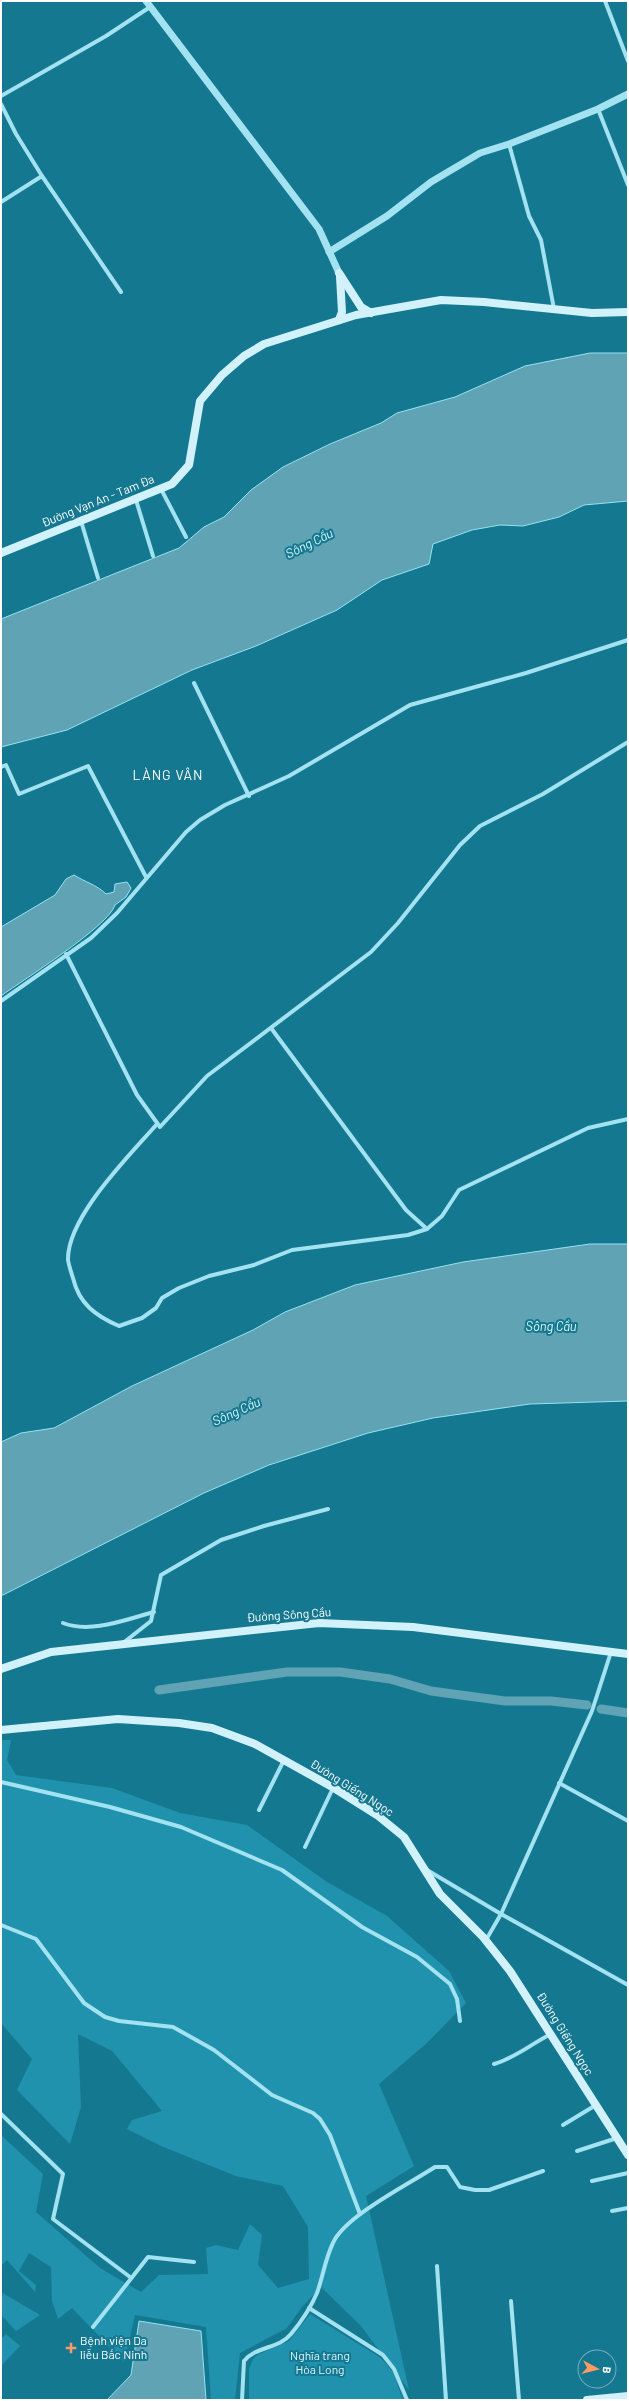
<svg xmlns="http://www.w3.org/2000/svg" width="629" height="2401" viewBox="0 0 629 2401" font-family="Barlow,sans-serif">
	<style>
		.green { fill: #2092ad }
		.water { fill: #5fa3b4; stroke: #94e3f4 }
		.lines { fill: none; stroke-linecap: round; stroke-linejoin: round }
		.canal { stroke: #5fa3b4; stroke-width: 9 }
		.minor { stroke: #a2e2f1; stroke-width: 4 }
		.tertiary { stroke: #a2e2f1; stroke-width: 7 }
		.secondary { stroke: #d1f2fb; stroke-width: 8 }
		.poi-dot { fill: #ff9a62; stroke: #157891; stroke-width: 1.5 }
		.labels { text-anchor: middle; stroke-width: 4; stroke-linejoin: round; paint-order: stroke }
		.street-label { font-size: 12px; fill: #fff; stroke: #157891 }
		.poi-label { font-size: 12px; fill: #fff; stroke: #157891; text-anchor: start }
		.park-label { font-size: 12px; fill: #dcf7fd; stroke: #157891 }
		.water-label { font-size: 13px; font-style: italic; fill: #dbf6fc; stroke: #157891 }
		.quarter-label { font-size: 14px; letter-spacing: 1px; fill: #fff; stroke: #157891 }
	</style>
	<rect width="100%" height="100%" fill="#157891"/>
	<g class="green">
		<path d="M1 1740H11L7 1760 16 1775 112 1788 180 1813 247 1825 327 1882 387 1916 449 1971 466 2003 427 2043 379 2084 414 2166 366 2196 409 2390 361 2326 321 2287 302 2307 287 2328 240 2353 235 2400H211L206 2327 135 2315 124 2362 72 2308 58 2319 52 2301 51 2267 29 2253 19 2271 36 2285 35 2292 7 2260 1 2266V2135L43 2174 36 2212 100 2268 141 2292 159 2275 208 2274 206 2248 216 2245 238 2250 250 2224 262 2235 258 2265 278 2288 309 2279 308 2227 283 2186 236 2176 161 2146 127 2129 132 2120 162 2111 112 2051 78 2034 81 2107 70 2144 17 2090 32 2059 1 2023Z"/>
		<path d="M1 2292 40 2315 16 2331 1 2315Z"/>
		<path d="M310 2314 381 2358 393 2372 403 2400H249V2369L253 2359 257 2355 289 2341Z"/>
		<path d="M6 2334 20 2346 1 2366V2339Z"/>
	</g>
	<g class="water">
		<path d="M590 353H628V501L584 505 559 517 523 526 500 525 472 530 433 544 429 564 382 580 337 610 256 646 192 670 67 730 1 747V619L179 548 204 527 224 517 251 490 283 467 330 444 381 423 397 413 455 397 525 366Z"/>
		<path d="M74 875C85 882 97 885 106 894L114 892 115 884 127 882 131 888 126 897 115 905C109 926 23 980 1 996V927L55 895 66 879Z"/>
		<path d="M590 1244H628V1401L530 1404 433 1418 368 1433 269 1465 204 1493 1 1596V1442L21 1433 54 1428 132 1386 253 1330 285 1312 355 1285 463 1262Z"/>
		<path d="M139 2321 201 2331 206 2400H107L131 2375Z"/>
	</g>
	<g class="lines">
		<g class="canal">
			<path d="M159 1690 287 1672H340L390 1679 431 1691 505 1701H551L587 1705"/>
			<path d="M601 1709 628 1713"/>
		</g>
		<g class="minor">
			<path d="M605 1 628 61"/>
			<path d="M1 96 106 36 150 7"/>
			<path d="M1 104 16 134 42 176"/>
			<path d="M598 109 628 185"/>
			<path d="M509 144 529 216 541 240 554 309"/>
			<path d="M1 202 42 176 121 292"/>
			<path d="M161 489 186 537"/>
			<path d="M136 500 153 556"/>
			<path d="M81 521 98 578"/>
			<path d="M194 683 249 796"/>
			<path d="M1 767 6 765 19 794 88 766 146 877"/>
			<path d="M66 954 137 1095 160 1127 207 1076 371 952 398 923 460 845 480 826 543 794 628 742"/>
			<path d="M1 1001 91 938 117 913 186 832 200 820 225 805 289 776 410 705 526 673 628 640"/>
			<path d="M271 1028 406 1210 427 1229"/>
			<path d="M157 1124C130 1155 67 1217 68 1260 69 1266 71 1272 73 1278 79 1304 96 1316 119 1326L142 1318 156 1308 162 1298 179 1288 209 1276 254 1265 292 1250 408 1235 427 1229 442 1216 459 1190 588 1128 628 1119"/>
			<path d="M63 1623C91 1634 127 1619 154 1612"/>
			<path d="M123 1643 151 1621 161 1575 221 1540 264 1526 328 1509"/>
			<path d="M1 1782 110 1807 181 1827 282 1870 362 1927 417 1957 450 1984 457 1999 460 2021"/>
			<path d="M559 1783 628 1821"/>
			<path d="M259 1810 284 1760"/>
			<path d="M305 1847 333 1788"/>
			<path d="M427 1870 501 1914 592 1711 611 1652"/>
			<path d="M1 1925 36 1939 84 2003 105 2017 119 2021 173 2027 214 2050 272 2095 313 2113 320 2119 330 2135 360 2214"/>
			<path d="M486 1940 501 1914 628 1985"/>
			<path d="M494 2064C515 2058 531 2044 551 2034"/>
			<path d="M1 2114 63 2174 53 2219 130 2277"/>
			<path d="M563 2125 596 2105"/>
			<path d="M577 2151 617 2138"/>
			<path d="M592 2181 628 2173"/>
			<path d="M612 2211 628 2208"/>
			<path d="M437 2266 446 2400"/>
			<path d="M511 2301 519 2400"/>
			<path d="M309 2308 383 2355 394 2369 407 2400"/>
			<path d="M93 2327 148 2257 194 2262"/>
			<path d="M242 2400 244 2361C256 2346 279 2349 291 2334 301 2322 311 2307 317 2293 323 2277 325 2259 333 2243 345 2216 409 2184 435 2167H447L460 2187 475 2190H489L543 2171"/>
		</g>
		<g class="tertiary">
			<path d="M146 1 319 229 339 273"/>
			<path d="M329 252 387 216 431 182 480 153 509 144 598 109 628 94"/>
		</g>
		<g class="secondary">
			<path d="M339 273 361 307 371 313"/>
			<path d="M339 320 342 312 340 277"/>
			<path d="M1 553 172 484 189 465 200 401 222 375 244 356 264 344 356 315 441 300 484 302 592 313 628 312"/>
			<path d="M1 1669 51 1652 319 1623 413 1627 628 1654"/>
			<path d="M1 1730 118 1719 179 1723 212 1728 255 1744 334 1788 377 1815 404 1837 440 1894 483 1937 510 1971 628 2155"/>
			<path d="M587 2400 628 2396"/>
		</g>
	</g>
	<path class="poi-dot" d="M69 2342h4v4h4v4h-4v4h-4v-4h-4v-4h4z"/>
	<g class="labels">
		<g class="street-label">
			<text transform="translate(98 501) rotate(-22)" y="4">Đường Vạn An - Tam Đa</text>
			<text transform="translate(289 1615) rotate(-4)" y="4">Đường Sông Cầu</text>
			<text transform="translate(352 1788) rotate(32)" y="4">Đường Giếng Ngọc</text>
			<text transform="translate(565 2034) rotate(58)" y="4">Đường Giếng Ngọc</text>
		</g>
		<g class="poi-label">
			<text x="80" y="2345">Bệnh viện Da<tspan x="80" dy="14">liễu Bắc Ninh</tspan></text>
		</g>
		<g class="park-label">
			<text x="320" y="2360">Nghĩa trang<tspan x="320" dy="14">Hòa Long</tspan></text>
		</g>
		<g class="water-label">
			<text transform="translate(309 543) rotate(-26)" y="5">Sông Cầu</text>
			<text x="551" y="1331">Sông Cầu</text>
			<text transform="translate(236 1411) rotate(-24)" y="5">Sông Cầu</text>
		</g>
		<g class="quarter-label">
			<text x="168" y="780">LÀNG VÂN</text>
		</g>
	</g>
	<rect width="629" height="2401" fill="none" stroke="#ffffff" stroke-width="4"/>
	<g transform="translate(597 2369) rotate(97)"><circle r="19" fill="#157891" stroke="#73aebd"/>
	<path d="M0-3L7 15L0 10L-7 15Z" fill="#ff9a62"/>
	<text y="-6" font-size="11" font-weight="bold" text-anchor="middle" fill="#ffffff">B</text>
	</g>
</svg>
